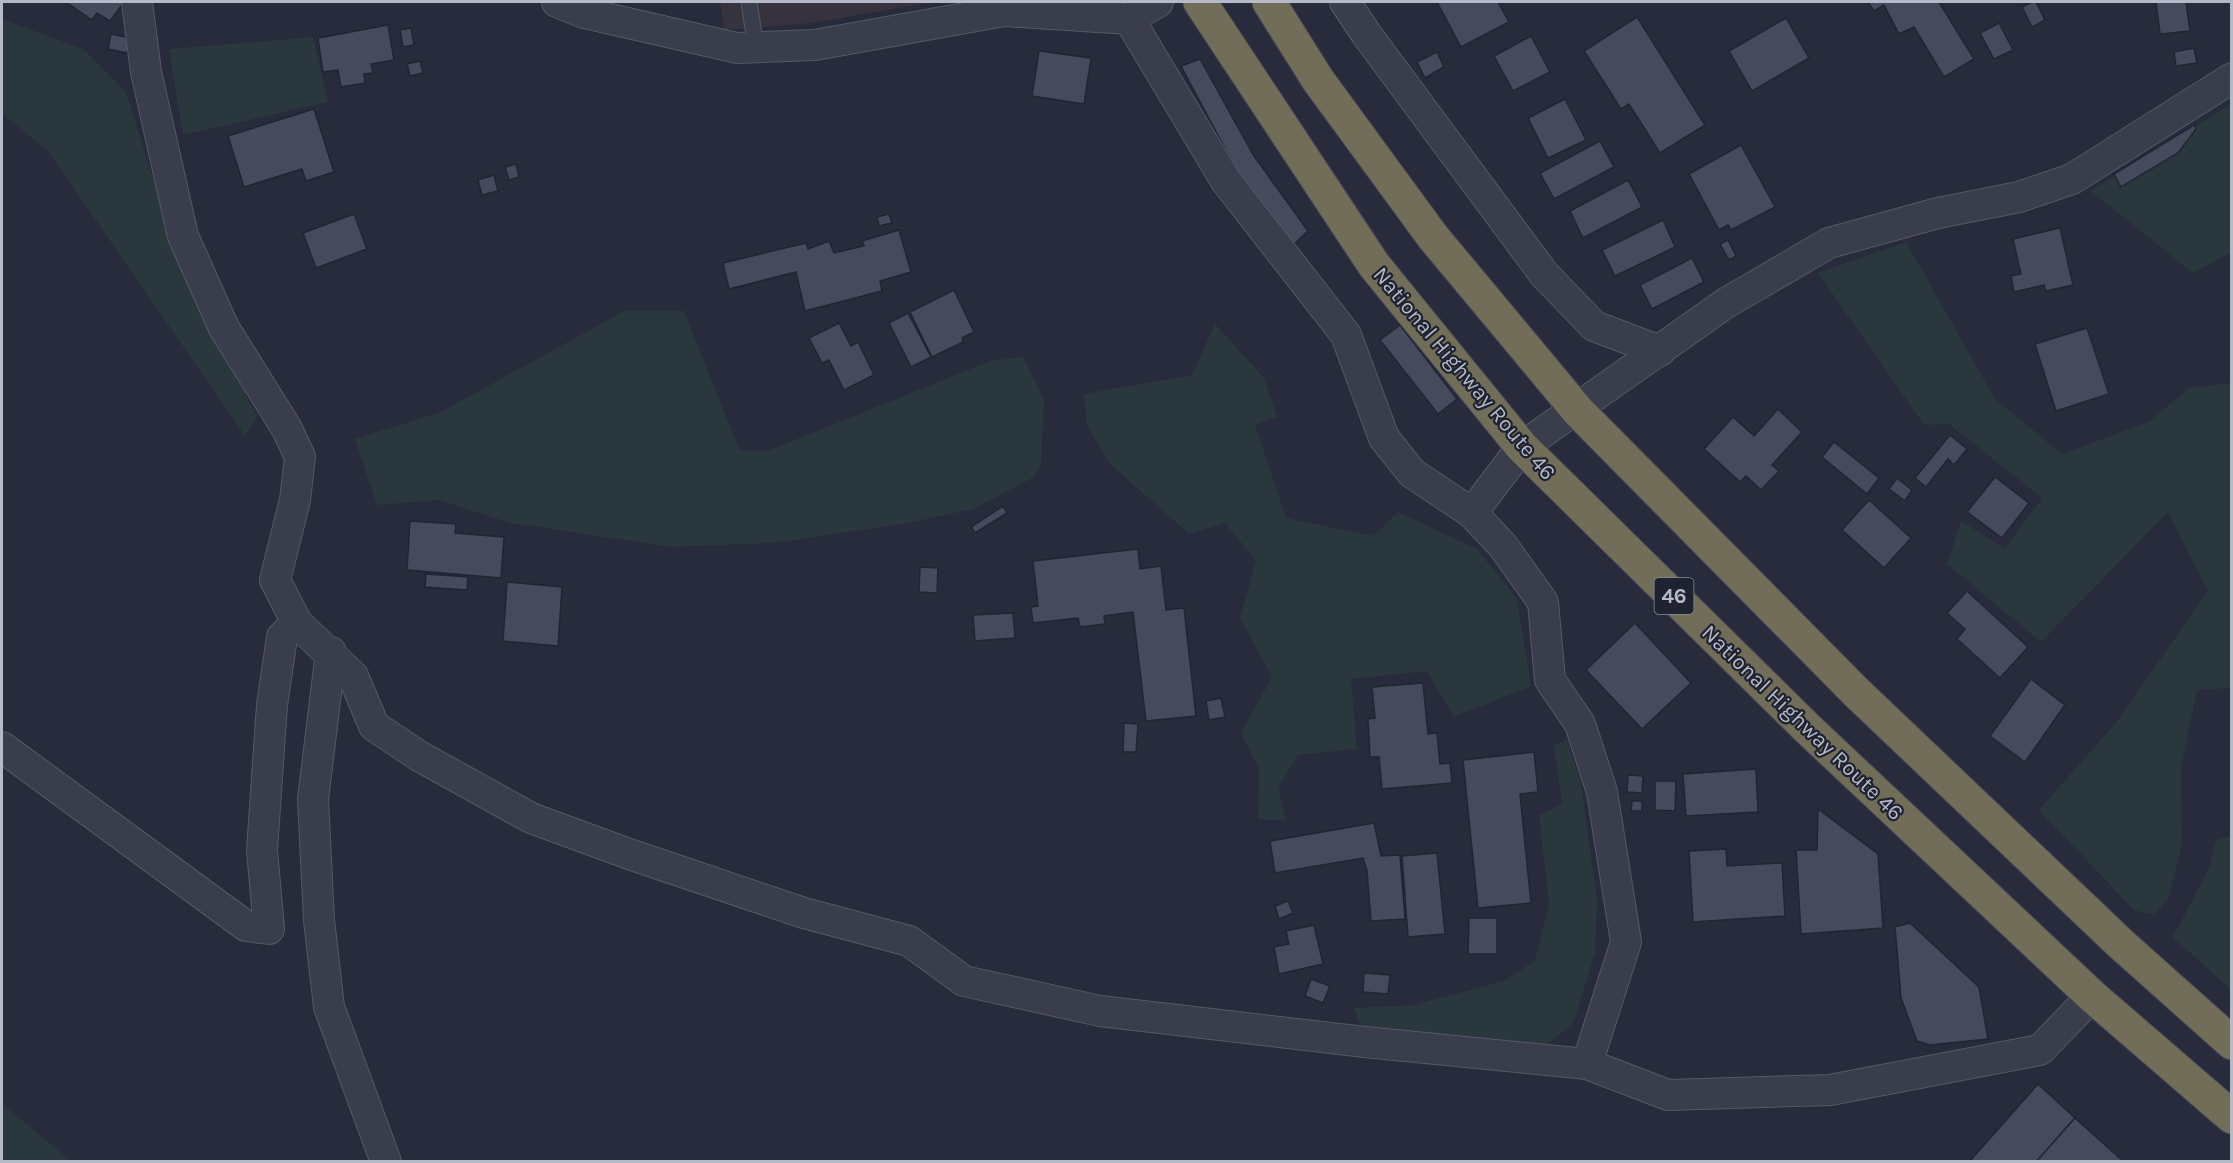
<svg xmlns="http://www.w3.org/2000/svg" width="2233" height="1163" viewBox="0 0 2233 1163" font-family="Karla,sans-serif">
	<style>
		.medical { fill: #36323e }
		.green { fill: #2a383e }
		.building { fill: #464a5d; stroke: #212533; stroke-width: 1.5 }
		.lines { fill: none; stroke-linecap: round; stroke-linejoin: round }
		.lane-casing { stroke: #555967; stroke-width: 17 }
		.street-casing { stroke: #555967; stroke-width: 32 }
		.highway-casing { stroke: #424654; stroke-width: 35 }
		.lane { stroke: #3a3e4c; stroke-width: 15 }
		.street { stroke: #3a3e4c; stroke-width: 30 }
		.highway { stroke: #716d58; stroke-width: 33 }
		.labels { text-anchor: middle; stroke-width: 4.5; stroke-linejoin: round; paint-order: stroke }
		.shield { fill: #1f2331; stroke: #898c9a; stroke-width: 1.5 }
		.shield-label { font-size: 21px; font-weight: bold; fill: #b6b9c7 }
		.street-label { font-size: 22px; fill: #b6b9c7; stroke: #1f2331 }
	</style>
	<rect width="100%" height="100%" fill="#272b3c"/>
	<path class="medical" d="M720 2H933L812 23 724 30Z"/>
	<g class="green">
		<path d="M2 19 83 49 126 92 172 240 214 334 257 417 245 436 48 151 2 114Z"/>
		<path d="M313 37 328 102 183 135 169 49Z"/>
		<path d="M2231 104V252L2193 273 2091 191Z"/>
		<path d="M1906 242 1995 399 2062 454 2149 422 2189 388 2231 383V688L2197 690 2181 768 2182 844 2169 898 2153 915 2134 910 2039 810 2115 724 2208 591 2168 512 2041 642 1947 564 1961 521 2005 549 2042 498 1949 424 1924 425 1818 273Z"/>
		<path d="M624 311H684L740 451H768L990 361 1023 357 1044 399 1041 464 1034 477 973 509 903 524 773 543 671 547 511 523 439 500 377 505 355 439 441 412Z"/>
		<path d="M1215 324 1264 378 1277 417 1255 425 1286 518 1373 536 1398 512 1477 549 1517 599 1531 686 1454 717 1427 671 1351 679 1357 749 1298 755 1278 788 1286 821 1258 819 1259 769 1241 733 1272 677 1240 618 1256 561 1225 523 1189 534 1109 463 1087 426 1084 394 1192 375Z"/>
		<path d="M1567 739 1581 784 1597 900 1595 953 1573 1024 1540 1050 1360 1025 1354 1008 1414 1005 1504 981 1535 961 1549 905 1539 815 1562 804 1554 746Z"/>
		<path d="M2231 836H2232L2231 990 2173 937 2210 866 2216 840Z"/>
		<path d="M2 1104 71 1161H2Z"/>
	</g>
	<g class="building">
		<path d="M66 2H124L110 21 97 13 92 20Z"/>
		<path d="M1437 2H1498L1509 22 1461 47Z"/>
		<path d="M1868 2H1939L1974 59 1944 77 1914 27 1899 34 1884 5 1874 11Z"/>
		<path d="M2032 2H2036L2045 20 2032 27 2022 7Z"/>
		<path d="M2156 2H2186L2190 31 2160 34Z"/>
		<path d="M1637 17 1705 125 1660 153 1629 104 1621 109 1584 51Z"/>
		<path d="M1786 18 1809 58 1752 91 1729 51Z"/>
		<path d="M1999 23 2013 50 1994 59 1980 33Z"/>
		<path d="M388 25 394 60 371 64 373 73 364 74 365 83 341 87 338 70 323 72 318 38Z"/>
		<path d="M411 28 414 45 403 47 400 30Z"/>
		<path d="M111 34 130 38 127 53 108 49Z"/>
		<path d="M1531 36 1550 72 1513 91 1494 56Z"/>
		<path d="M2194 48 2197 63 2176 66 2174 52Z"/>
		<path d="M1039 51 1091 58 1084 104 1032 96Z"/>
		<path d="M1437 52 1444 67 1425 78 1417 62Z"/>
		<path d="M1200 59 1254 156 1308 231 1293 245 1237 171 1181 66Z"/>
		<path d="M420 61 423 73 410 76 407 64Z"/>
		<path d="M1565 99 1586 140 1548 158 1528 118Z"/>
		<path d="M314 109 334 172 306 181 302 169 244 187 228 136Z"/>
		<path d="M2194 125 2196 129 2178 153 2121 187 2114 174Z"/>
		<path d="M1600 141 1614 167 1554 199 1540 173Z"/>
		<path d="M1741 145 1775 207 1731 230 1728 225 1719 230 1689 174Z"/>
		<path d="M516 164 519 177 509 180 505 167Z"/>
		<path d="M494 175 498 191 482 195 478 180Z"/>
		<path d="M1628 180 1642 207 1583 238 1570 211Z"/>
		<path d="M354 214 367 249 316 268 303 233Z"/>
		<path d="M889 214 892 223 879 226 877 217Z"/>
		<path d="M1663 220 1675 247 1615 276 1602 250Z"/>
		<path d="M2060 228 2073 285 2046 291 2044 285 2014 292 2011 276 2021 274 2013 239Z"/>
		<path d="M899 230 911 272 880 281 882 291 805 311 796 272 729 289 723 263 806 243 808 249 829 241 834 253 864 246 862 241Z"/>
		<path d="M1728 240 1736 256 1729 260 1720 244Z"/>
		<path d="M1692 258 1704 282 1652 309 1640 285Z"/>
		<path d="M954 290 974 332 962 338 963 342 932 357 910 312Z"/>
		<path d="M908 313 931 357 911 367 889 323Z"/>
		<path d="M839 323 851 346 858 342 874 375 844 390 829 360 822 363 809 338Z"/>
		<path d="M1400 325 1457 399 1438 414 1380 340Z"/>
		<path d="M2087 328 2109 394 2056 411 2035 344Z"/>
		<path d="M1778 409 1802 432 1772 465 1779 471 1761 490 1746 476 1740 482 1704 449 1733 417 1754 436Z"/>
		<path d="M1950 435 1967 449 1954 465 1948 459 1926 487 1915 478Z"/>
		<path d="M1834 442 1879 478 1867 494 1822 457Z"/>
		<path d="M1995 477 2029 503 2002 538 1967 512Z"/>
		<path d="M1897 478 1912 490 1905 501 1889 489Z"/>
		<path d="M1869 500 1911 538 1884 568 1842 530Z"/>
		<path d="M1003 506 1007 513 975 533 971 527Z"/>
		<path d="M410 521 456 524 455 533 504 537 501 578 407 570Z"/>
		<path d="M1138 549 1140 569 1161 566 1166 610 1184 608 1196 716 1146 721 1133 612 1104 616 1105 624 1080 627 1078 618 1033 623 1031 607 1038 606 1033 561Z"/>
		<path d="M920 567 938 568 937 593 919 592Z"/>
		<path d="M426 574 468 577 467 590 425 587Z"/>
		<path d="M507 582 562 587 558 646 503 641Z"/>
		<path d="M1967 591 2028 647 2000 678 1957 639 1965 629 1947 613Z"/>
		<path d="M1013 613 1015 638 975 641 973 615Z"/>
		<path d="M1635 623 1691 683 1642 729 1586 670Z"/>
		<path d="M2031 679 2065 705 2025 762 1990 736Z"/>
		<path d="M1423 683 1428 734 1437 733 1440 764 1450 763 1452 783 1382 789 1379 757H1370L1368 719 1375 718 1372 687Z"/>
		<path d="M1221 698 1225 717 1209 720 1206 701Z"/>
		<path d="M1124 723 1138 724 1136 752H1123Z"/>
		<path d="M1534 752 1538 792 1520 794 1531 903 1478 908 1463 760Z"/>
		<path d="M1756 769 1758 812 1686 816 1683 774Z"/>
		<path d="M1628 775 1643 776 1642 793 1627 792Z"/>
		<path d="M1655 781H1676L1675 811 1655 810Z"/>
		<path d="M1632 801H1642V811H1631Z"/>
		<path d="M1818 809 1878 854 1883 928 1801 934 1796 850H1817Z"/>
		<path d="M1374 823 1381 856 1400 855 1405 919 1371 921 1367 871 1363 858 1275 873 1270 841Z"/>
		<path d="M1726 849 1727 866 1782 863 1785 916 1693 922 1689 851Z"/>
		<path d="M1437 853 1445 934 1408 937 1402 856Z"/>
		<path d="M1288 901 1293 913 1279 919 1275 906Z"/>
		<path d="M1469 918H1497V954H1468Z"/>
		<path d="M1910 923 1979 987 1988 1039 1930 1045 1917 1041 1901 998 1895 927Z"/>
		<path d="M1314 925 1323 964 1279 974 1274 947 1289 944 1286 931Z"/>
		<path d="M1364 973 1390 975 1388 994 1363 992Z"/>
		<path d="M1311 979 1330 986 1323 1003 1305 996Z"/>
		<path d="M2038 1084 2075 1118 2036 1162H1969Z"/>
		<path d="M2075 1118 2124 1162H2036Z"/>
	</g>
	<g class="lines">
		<defs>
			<path id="lane" d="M749 2 756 48"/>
			<g id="street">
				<path d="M137 2 146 72 183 236 224 328 287 429 300 457 295 500 275 580 297 623 353 676 374 726 419 756 531 818 629 854 804 913 909 941 964 981 1100 1011 1365 1042 1587 1064 1626 942 1602 792 1580 724 1550 680 1543 602 1503 546 1472 513"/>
				<path d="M557 2 584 13 737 48 815 45 1004 11 1129 19 1226 181 1346 335 1384 438 1412 473 1472 513 1522 447 1726 303 1829 243 1938 213 2019 197 2072 179 2232 78"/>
				<path d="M1345 2 1367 35 1544 274 1594 326 1660 351"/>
				<path d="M1129 19 1158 2"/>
				<path d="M331 652 313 799 319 920 329 1007 386 1162"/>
				<path d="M2 747 246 926 269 929 262 850 272 705 282 637 297 623"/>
				<path d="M1587 1064 1668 1095 1830 1090 2040 1050 2092 996"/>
			</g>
			<g id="highway">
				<path d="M1200 2 1374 265 1522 447 1807 728 2092 996 2232 1117"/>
				<path d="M1269 2 1318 80 1433 237 1578 411 1857 693 2121 944 2232 1043"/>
			</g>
		</defs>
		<use href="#lane" class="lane-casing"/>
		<use href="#street" class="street-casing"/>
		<use href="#highway" class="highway-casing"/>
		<use href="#lane" class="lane"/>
		<use href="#street" class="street"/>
		<use href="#highway" class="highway"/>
	</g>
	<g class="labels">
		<rect class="shield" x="1654.5" y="578" width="39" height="36" rx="4.5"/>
		<g class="shield-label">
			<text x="1674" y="603">46</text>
		</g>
		<g class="street-label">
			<text transform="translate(1465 373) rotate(50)" y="8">National Highway Route 46</text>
			<text transform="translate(1803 722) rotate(44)" y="8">National Highway Route 46</text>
		</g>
	</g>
	<rect width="2233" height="1163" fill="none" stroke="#b6b9c7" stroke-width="6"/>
</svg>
